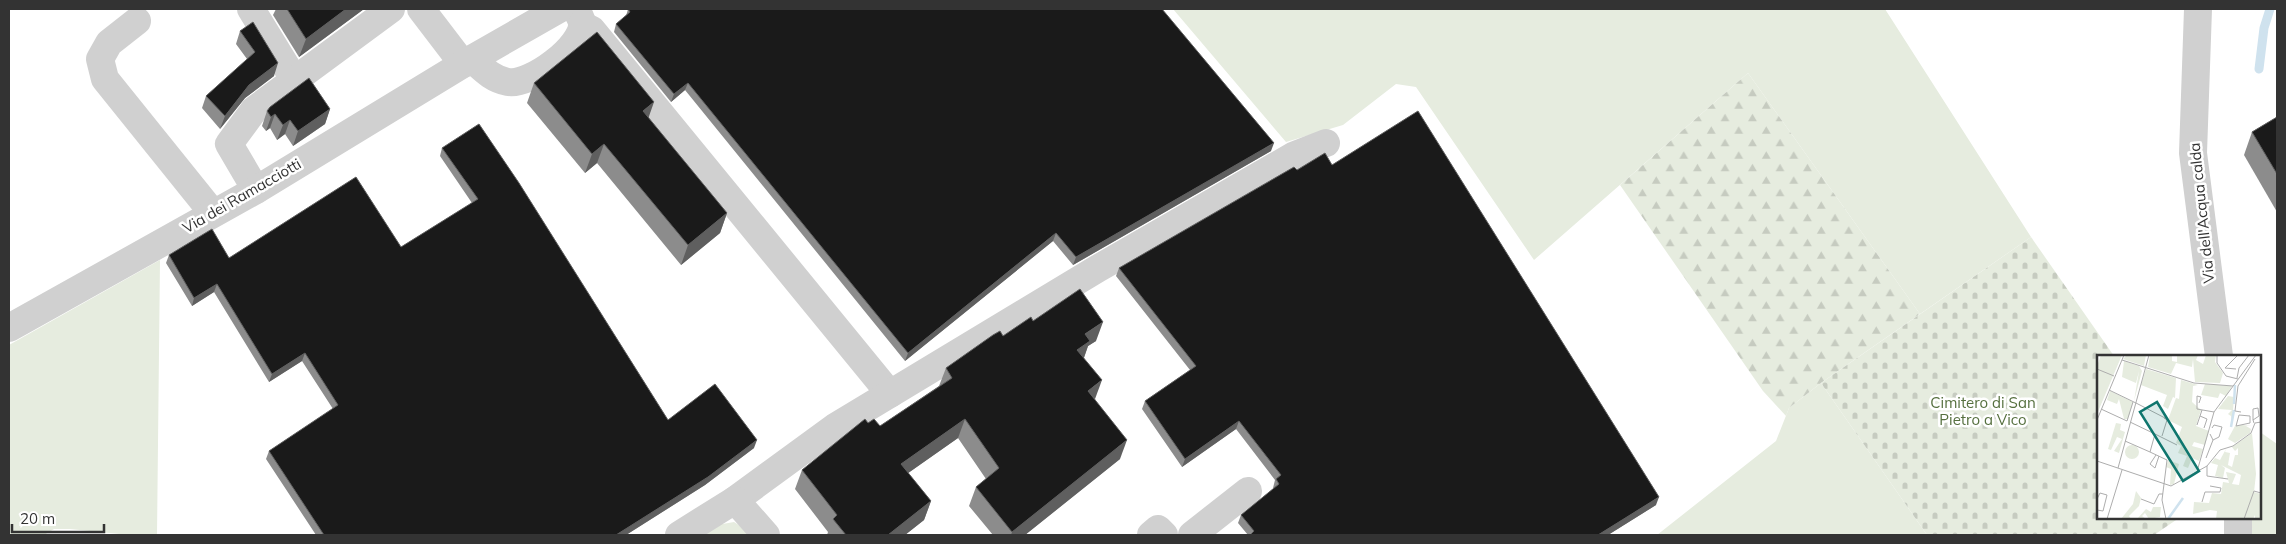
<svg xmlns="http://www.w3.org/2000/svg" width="2286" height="544" viewBox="0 0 2286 544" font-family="Mulish,sans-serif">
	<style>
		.green { fill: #e6ecdf }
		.forest { fill: url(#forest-firs) }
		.cemetery { fill: url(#cemetery-stones) }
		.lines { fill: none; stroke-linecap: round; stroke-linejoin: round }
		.stream { stroke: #cfe2ee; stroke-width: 9 }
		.minor { stroke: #d0d0d0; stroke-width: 28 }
		.wall { fill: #8c8c8c }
		.shaded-wall { fill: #5f5f5f }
		.building { fill: #1a1a1a; stroke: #5f5f5f }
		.labels { text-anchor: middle; stroke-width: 5; stroke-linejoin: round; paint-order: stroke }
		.street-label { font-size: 15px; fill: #333; stroke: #fff }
		.park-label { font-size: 15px; fill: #56703f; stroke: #fff }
		.inset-river { fill: none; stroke: #cfe2ee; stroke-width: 2.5 }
		.inset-road { fill: none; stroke: #adadad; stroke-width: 1 }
		.view { fill: #0f766e; fill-opacity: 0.15; stroke: #0f766e; stroke-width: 2.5 }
		.inset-edge { fill: none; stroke: #333; stroke-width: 2.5 }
	</style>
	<defs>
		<pattern id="forest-firs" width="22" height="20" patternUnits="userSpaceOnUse" patternTransform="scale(1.25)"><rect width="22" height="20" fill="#e6ecdf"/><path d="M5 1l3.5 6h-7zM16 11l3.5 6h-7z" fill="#c6cbc0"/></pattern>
		<pattern id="cemetery-stones" width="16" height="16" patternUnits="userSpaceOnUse" patternTransform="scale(1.25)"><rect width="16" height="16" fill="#e6ecdf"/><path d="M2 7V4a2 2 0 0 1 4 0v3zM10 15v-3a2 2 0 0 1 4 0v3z" fill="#c6cbc0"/></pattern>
	</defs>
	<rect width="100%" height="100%" fill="#fff"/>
	<g class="green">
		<path d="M1173 9H1885L2031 237 1920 314 1748 73 1534 260 1416 87 1396 84 1343 125 1286 142Z"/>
		<path d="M160 260 157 535H129L70 529H54L44 535H9V345Z"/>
		<path d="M1821 383 1927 535H1657L1776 441 1789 408Z"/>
		<path d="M2260 432 2277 444V535H2252L2251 518H2260Z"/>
		<path d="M734 522 755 535H696L711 526Z"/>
	</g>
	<path class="forest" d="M1748 73 1920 314 1821 383 1789 408 1786 416 1763 391 1620 185Z"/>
	<path class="cemetery" d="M2031 237 2114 356H2098V518H2179L2154 535H1927L1821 383Z"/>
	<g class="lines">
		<path class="stream" d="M2259 69 2264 28 2270 9"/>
		<g class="minor">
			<path d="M251 9 294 79"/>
			<path d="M421 9 463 64"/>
			<path d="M2198 9 2193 153 2219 356"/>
			<path d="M137 21 109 43 100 59 105 79 212 212"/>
			<path d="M582 25 592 30 890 394"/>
			<path d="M472 59C483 69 492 79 508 82 530 86 584 46 582 23 581 17 578 13 575 9"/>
			<path d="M256 190 229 144 254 110 391 9"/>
			<path d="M9 328 256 190 463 64 559 9"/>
			<path d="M735 500 835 427 1097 269 1295 155 1326 143"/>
			<path d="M2238 518V535"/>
			<path d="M679 535 735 500 766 535"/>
			<path d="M1151 535 1158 529 1164 535"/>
			<path d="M1192 535 1248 491"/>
		</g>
	</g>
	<g class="wall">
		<path d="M276 9H364L299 57 273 15Z"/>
		<path d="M628 9 1271 151 1073 265 1053 241 905 361 685 90 671 102 614 32 616 24 626 16Z"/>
		<path d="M240 31 274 76 245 98 220 129 202 108 206 96 247 59 236 44Z"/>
		<path d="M534 83 648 118 727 213 720 233 681 265 597 163 585 173 527 103Z"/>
		<path d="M330 109 325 124 293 146 285 134 277 140 270 128 266 131 262 126 267 111Z"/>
		<path d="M2277 117V212L2244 155 2252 132Z"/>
		<path d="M442 148 668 420 754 448 705 485 626 535H316L266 459 269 451 333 409 302 361 269 382 214 292 192 306 166 263 169 255 229 258 401 247 472 203 440 156Z"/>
		<path d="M1332 165 1656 505 1608 535H1248L1238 523 1241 515 1273 489V488L1275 480 1236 429 1182 467 1142 409 1145 401 1190 370 1116 276 1119 268 1297 170Z"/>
		<path d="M1033 321 1096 341 1088 346 1084 358 1095 399 1120 459 1025 535H993L969 506 976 487 986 479 958 438 908 473 931 501 924 520 905 535H827L828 532 795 489 802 470 868 423 880 426 939 386 946 368 1003 336Z"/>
	</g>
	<g class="shaded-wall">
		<path d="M346 9H364L299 57 306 39Z"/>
		<path d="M278 63 274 76 245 98 220 129 225 116 249 85Z"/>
		<path d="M688 83 685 90 671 102 674 94Z"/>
		<path d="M654 102 647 122 643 111Z"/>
		<path d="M330 109 325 124 293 146 298 131Z"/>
		<path d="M275 114 270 128 266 131 271 117Z"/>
		<path d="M290 120 285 134 277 140 283 125Z"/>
		<path d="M1274 143 1271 151 1073 265 1076 257Z"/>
		<path d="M604 144 597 163 585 173 592 154Z"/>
		<path d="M727 213 720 233 681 265 688 245Z"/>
		<path d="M1056 233 1053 241 905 361 908 353Z"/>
		<path d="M217 284 214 292 192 306 194 298Z"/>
		<path d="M1103 322 1096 341 1088 346 1083 360 1077 350 1085 334Z"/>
		<path d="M305 353 302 361 269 382 272 374Z"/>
		<path d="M1102 380 1095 399 1088 391Z"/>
		<path d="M965 419 958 438 894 483 901 464Z"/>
		<path d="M1239 421 1236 429 1182 467 1185 459Z"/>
		<path d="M757 440 754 448 705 485 626 535H616Z"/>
		<path d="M1127 440 1120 459 1025 535H1011L1012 532Z"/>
		<path d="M1659 497 1656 505 1608 535H1598Z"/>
		<path d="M931 501 924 520 905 535H888Z"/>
	</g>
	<g class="building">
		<path d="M287 9H346L306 39Z"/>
		<path d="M628 9H1162L1274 143 1076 257 1056 233 908 353 688 83 674 94 616 24 630 12Z"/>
		<path d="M253 22 278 63 249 85 225 116 206 96 255 52 240 31Z"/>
		<path d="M597 32 654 102 643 111 727 213 688 245 604 144 592 154 534 83Z"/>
		<path d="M309 78 330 109 298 131 290 120 283 125 275 114 271 117 267 111 270 107Z"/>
		<path d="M1418 111 1659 497 1598 535H1252L1251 534 1254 531 1241 515 1279 484 1276 479 1281 475 1239 421 1185 459 1145 401 1196 366 1119 268 1294 167 1297 170 1325 153 1332 165Z"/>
		<path d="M2277 117V174L2252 132Z"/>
		<path d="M479 124 519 183 668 420 715 384 757 440 708 477 616 535H324L269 451 338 405 305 353 272 374 217 284 194 298 169 255 212 229 229 258 356 177 401 247 478 199 442 148Z"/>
		<path d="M1080 289 1103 322 1085 334 1090 341 1077 350 1102 380 1088 391 1127 440 1012 532 976 487 999 468 965 419 901 464 931 501 888 535H846L833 519 837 515 802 470 865 419 868 423 874 419 880 426 952 378 946 368 993 335 1000 331 1003 336 1031 317 1033 321Z"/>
	</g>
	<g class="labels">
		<g class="street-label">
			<text transform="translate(242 196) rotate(-30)" y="5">Via dei Ramacciotti</text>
			<text transform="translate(2202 213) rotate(-96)" y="5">Via dell'Acqua calda</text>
		</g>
		<g class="park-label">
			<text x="1983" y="408">Cimitero di San<tspan x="1983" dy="17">Pietro a Vico</tspan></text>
		</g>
	</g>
	<g transform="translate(2097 355)">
		<rect width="164" height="164" fill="#fff"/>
		<path d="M4 0H25L0 59V11ZM30 0H49L47 11 26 4ZM53 0H75V6L80 7V0H101L99 5 106 9 109 0H119L118 7 126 18 123 28 98 27 96 4 95 12 79 8 74 19 51 12ZM27 6 42 11 45 16 37 46 42 16 39 28 25 22ZM49 14 79 23 78 43 76 42 71 54 66 51 70 40 44 30ZM84 25 101 30 96 31 95 47 104 55 99 71 112 76 108 90 97 87 95 91 106 94 102 106 95 103 91 113 86 111 90 101 81 98 84 91 79 88 85 72 71 65 79 43 82 44ZM108 29 135 31 129 41 123 38 121 43 104 40ZM13 36 36 47 31 64H27L22 44 20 49 10 45ZM131 41 137 42 135 70 134 61 131 59 135 55 121 54ZM19 68 24 69 23 75 28 77 22 98 17 96 25 84 20 82 14 95 11 94ZM145 70 155 71H149L154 74 153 78 138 88 131 84 138 71ZM155 78 159 119 157 137 164 139V164H158V160L156 164H119L120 156 113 155 96 159 97 147 112 148 115 138 124 139 126 127 132 128 129 117 139 119 135 129 142 130 144 120 124 110 128 113 126 123 118 121 121 110 114 108 118 103 123 105 129 94 128 97 133 98 131 110 135 112 138 100H141V93L138 96 135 92ZM28 97a7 7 0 1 1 14 0a7 7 0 1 1-14 0ZM71 105 82 109 77 129 73 130 74 114 69 112ZM39 136 44 143 42 151 32 161 34 164H24L36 149ZM56 152H64L63 162 52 164 48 158 45 161 49 164 41 163 49 154 54 157Z" fill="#e6ecdf"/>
		<path class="inset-river" d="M137 49 138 30M134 72 137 55M71 164 86 143"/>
		<path class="inset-road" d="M120 0V8L129 21 141 24M25 5 97 28 136 31M0 14 17 21M139 14 128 13 141 0M140 23 142 13 152 0M12 35 39 48 70 64V65L67 63M102 48 104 42 100 41V54L117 57M4 54 30 66 36 47M144 57 138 56 141 31 158 4M142 60 153 61V68L139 71ZM103 61 110 64 107 73M0 65 27 0M156 65 162 61 161 53 156 54V65L157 68M33 67 58 79 53 97 70 105 65 145 69 164M100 70 105 55M115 73 117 70 125 72 122 82 116 85M58 79 80 90M65 81 70 65M28 86 53 97M59 100 53 109 58 113 62 101M109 103 116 85 113 79M0 106 74 131 110 111 123 95 136 91 154 78 158 68 164 67M110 111V121L131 124M21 113 52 0M101 113 117 57 159 0M0 144 3 138 10 140 6 156 0 155M44 144 57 149 62 139H66M105 147 108 137H123L124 133 113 131M10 164 25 115M147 164 157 136 164 138"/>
		<path class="view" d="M60 47 102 116 86 126 43 57Z"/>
		<rect width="164" height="164" class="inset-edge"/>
	</g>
	<rect width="2286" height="544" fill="none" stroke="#333333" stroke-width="20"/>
	<path d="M12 524v8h92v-8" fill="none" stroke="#333333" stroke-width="2.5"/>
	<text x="20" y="524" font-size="15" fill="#333333" stroke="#ffffff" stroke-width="4" paint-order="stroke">20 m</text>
</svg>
